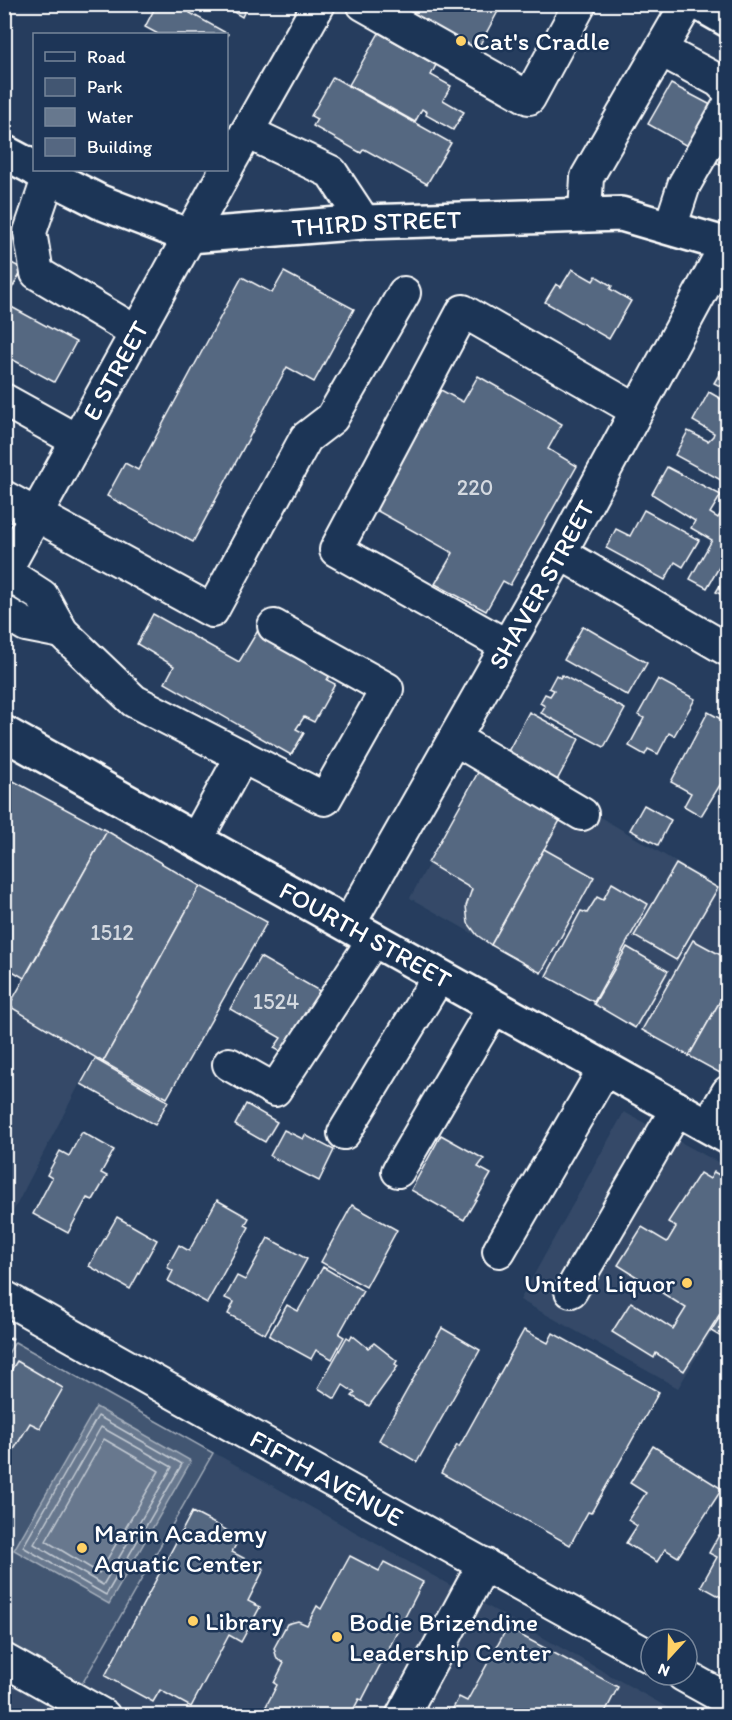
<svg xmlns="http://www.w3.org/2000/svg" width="732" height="1720" viewBox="0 0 732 1720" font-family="Itim,sans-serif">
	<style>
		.built { fill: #344a68 }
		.green { fill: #425672; stroke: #a0aab8; stroke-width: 1.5 }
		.water { fill: #67788e; stroke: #a4aebb; stroke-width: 1.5 }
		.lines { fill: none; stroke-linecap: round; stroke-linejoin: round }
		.shore { stroke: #c2c9d2; stroke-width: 1.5 }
		.building { fill: #556781; stroke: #fff; stroke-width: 1.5 }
		.minor-casing { stroke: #fff; stroke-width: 36 }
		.major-casing { stroke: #fff; stroke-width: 38 }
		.path { stroke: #fff; stroke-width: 4; stroke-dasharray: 6 4.5; stroke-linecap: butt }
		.minor { stroke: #1d3557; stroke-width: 32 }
		.major { stroke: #1d3557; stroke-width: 33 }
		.poi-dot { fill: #ffd166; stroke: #1d3557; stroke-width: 2 }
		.labels { text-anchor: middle; stroke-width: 5; stroke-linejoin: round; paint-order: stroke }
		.number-label { font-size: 22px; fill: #d4d9e0 }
		.poi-label { font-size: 26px; fill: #fff; stroke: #1d3557; text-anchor: start }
		.street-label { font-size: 26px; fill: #fff; stroke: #1d3557 }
	</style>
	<rect width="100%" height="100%" fill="#263d5e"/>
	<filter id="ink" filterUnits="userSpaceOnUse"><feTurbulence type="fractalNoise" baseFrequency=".0167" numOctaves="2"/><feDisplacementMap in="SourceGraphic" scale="12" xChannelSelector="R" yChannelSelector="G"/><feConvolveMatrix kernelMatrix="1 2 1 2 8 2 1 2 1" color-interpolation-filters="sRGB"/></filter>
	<g filter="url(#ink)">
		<g class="built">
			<path d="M490 752 727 892V1077L410 898Z"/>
			<path d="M15 1009 94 1056 5 1227V1030Z"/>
			<path d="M624 1112 727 1167V1306L678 1388 520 1300Z"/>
			<path d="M15 1342 90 1383 681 1715 5 1716 4 1360Z"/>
		</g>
		<path class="green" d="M15 1342 213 1453 82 1684 5 1642 4 1360Z"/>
		<path class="water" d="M96 1407 191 1461 109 1604 14 1550Z"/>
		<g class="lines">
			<g class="shore">
				<path d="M98 1416 182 1464 106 1595 23 1547Z"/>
				<path d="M101 1427 172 1467 103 1585 34 1544Z"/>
				<path d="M104 1439 159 1471 99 1573 46 1541Z"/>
			</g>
		</g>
		<g class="building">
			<path d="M157 4H190L193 6 190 13 228 34 226 37V34H158L145 27Z"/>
			<path d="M220 4H248L242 17Z"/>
			<path d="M378 4H502L472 59Z"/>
			<path d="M379 33 436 65 431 75 451 86 443 100 464 112 453 130 426 115 427 112 422 109 415 122 349 85Z"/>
			<path d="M333 77 451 143 427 184 364 149 361 153 313 126 317 119 311 116Z"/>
			<path d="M671 84 728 114V169L648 124Z"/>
			<path d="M4 259 23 269 4 302Z"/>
			<path d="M572 269 593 281 596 276 612 286 610 289 631 301 609 339 545 302 556 284 561 287Z"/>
			<path d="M284 272 354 309 314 382 287 367 193 542 107 496 125 463 138 470 242 277 272 293Z"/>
			<path d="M4 303 76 342 54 382 4 355Z"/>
			<path d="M728 359V390L714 383Z"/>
			<path d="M478 376 562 424 548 449 577 466 510 585 503 581 486 611 435 584 453 553 374 509 413 439 405 435 419 411 427 415 441 390 463 402Z"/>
			<path d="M709 392 728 403V484L675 455 688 431 708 441 713 436 714 433 693 421Z"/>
			<path d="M667 467 721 495 710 513 718 518 728 501V552L707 588 690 579 712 540 691 528 695 521 652 494Z"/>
			<path d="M644 510 699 540 683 567 675 562 665 580 606 548 616 529 630 536Z"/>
			<path d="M728 572V598L716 592Z"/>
			<path d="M153 614 239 662 260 627 334 667 327 680 335 684 314 722 304 717 296 729 304 733 291 755 165 683 174 666 137 644Z"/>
			<path d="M583 626 647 663 628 696 564 660Z"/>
			<path d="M556 675 560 678 562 675 625 709 604 747 541 713 545 706 540 703 545 694 550 696 554 690 549 688Z"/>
			<path d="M658 679 695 699 674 736 669 733 658 754 648 749 645 755 629 746 644 718 638 715Z"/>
			<path d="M529 712 579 739 554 786 504 759Z"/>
			<path d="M708 712 728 723V772L701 816 684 806 691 793 671 782Z"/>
			<path d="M481 767 564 813 491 945 477 935 468 923 466 906 472 889 428 863Z"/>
			<path d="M4 776 107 831 24 978 4 966Z"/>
			<path d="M644 805 671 820 658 845 630 830Z"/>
			<path d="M107 831 200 886 103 1062 9 1006Z"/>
			<path d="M544 849 594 877 541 973 491 945Z"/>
			<path d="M676 864 718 888 676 960 634 936Z"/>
			<path d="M612 883 648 904 594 1002 546 976 581 911 587 913 597 897 603 900Z"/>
			<path d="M200 886 267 922 167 1098 103 1062Z"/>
			<path d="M693 940 728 959V987L689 1056 642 1030Z"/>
			<path d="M627 947 668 971 635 1028 594 1004Z"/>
			<path d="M260 957 323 993 287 1055 274 1048 281 1038 230 1009Z"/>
			<path d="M728 987V1058L720 1073 689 1056Z"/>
			<path d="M95 1059 168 1101 155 1125 81 1084Z"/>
			<path d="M246 1104 277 1122 265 1142 235 1125Z"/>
			<path d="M284 1130 303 1139 305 1135 334 1150 319 1181 270 1156Z"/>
			<path d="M82 1132 114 1150 101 1173 107 1176 93 1200 87 1198 68 1233 33 1214 52 1178 47 1175 60 1151 69 1156Z"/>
			<path d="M441 1135 484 1159 478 1167 491 1174 464 1220 411 1190Z"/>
			<path d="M714 1172 728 1180V1301L684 1371 656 1353 654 1358 612 1332 631 1302 673 1329 686 1308 618 1265 642 1227 667 1242 676 1227 668 1222 700 1173 710 1179Z"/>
			<path d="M217 1200 249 1218 245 1225 249 1227 207 1303 168 1281 173 1271 167 1267 179 1245 189 1251Z"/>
			<path d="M352 1205 397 1230 366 1287 321 1262Z"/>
			<path d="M117 1217 157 1240 130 1289 89 1266Z"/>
			<path d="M268 1238 307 1259 265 1334 228 1314 234 1302 225 1298 237 1276 245 1280Z"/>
			<path d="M323 1267 363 1291 339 1334 344 1337 332 1359 316 1350 311 1359 269 1336 287 1305 298 1311Z"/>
			<path d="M728 1304V1341L711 1331Z"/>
			<path d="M442 1328 480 1350 417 1462 379 1440Z"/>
			<path d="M524 1330 548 1343 553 1333 659 1392 591 1513 588 1512 570 1545 441 1473 457 1445 459 1447Z"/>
			<path d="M352 1335 368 1348 374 1343 397 1361 395 1364 398 1366 369 1406 352 1396 355 1393 343 1385 335 1399 318 1388 347 1337 350 1339Z"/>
			<path d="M17 1361 63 1388 40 1428 30 1423 4 1466V1381Z"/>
			<path d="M653 1446 722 1489 678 1557 665 1549 657 1562 626 1543 637 1526 628 1520 646 1493 630 1483Z"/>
			<path d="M192 1512 240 1537 232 1552 264 1569 248 1601 260 1607 241 1642 229 1635 191 1707 160 1690 153 1702 105 1676Z"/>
			<path d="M719 1535 728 1540V1601L701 1586 717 1557 709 1553Z"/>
			<path d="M350 1556 379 1571 384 1562 423 1582 362 1700 359 1699 350 1716H261L277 1685 274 1683 284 1663 277 1659 274 1648 287 1624 298 1621 307 1625 317 1606 321 1609Z"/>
			<path d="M507 1628 618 1687 603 1716H449L459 1697 467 1701Z"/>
		</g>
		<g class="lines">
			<defs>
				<g id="minor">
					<path d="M363 4 529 98 580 4"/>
					<path d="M661 50 719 81 728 90"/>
					<path d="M247 132 331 172 364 222"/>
					<path d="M226 169 319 4"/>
					<path d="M49 176 30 232 37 273 136 332"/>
					<path d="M585 213 587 177 687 4"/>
					<path d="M670 228 684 185 728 107"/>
					<path d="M4 400 76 440"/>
					<path d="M4 497 212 611 306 438 332 418 404 293"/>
					<path d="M560 553 728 650"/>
					<path d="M5 572 42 596 62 632 134 701 325 799 387 689 274 626"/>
					<path id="s1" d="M4 573 226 170"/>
					<path d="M4 612 26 625 62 632"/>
					<path d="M507 646 336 550 463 311 636 410"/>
					<path d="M455 739 582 814"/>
					<path d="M196 840 242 756"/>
					<path id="s2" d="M349 924 560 553 728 242"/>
					<path d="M229 1064 275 1090 374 939"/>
					<path d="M708 1126 728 1092"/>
					<path d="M344 1133 439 976"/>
					<path d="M398 1171 494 1007"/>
					<path d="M499 1251 605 1068"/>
					<path d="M571 1291 677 1109"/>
					<path id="s3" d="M4 1297C219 1419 435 1538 651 1657"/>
					<path d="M4 1660 104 1716"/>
					<path d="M683 1675 728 1700"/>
					<path d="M402 1716 484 1564"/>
				</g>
				<g id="major">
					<path d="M700 4 728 20"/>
					<path d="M4 152 34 168"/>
					<path id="s4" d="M37 170 100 202 189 236 364 222 621 214 728 245"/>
					<path id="s5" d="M4 733 728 1137"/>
				</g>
			</defs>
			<use href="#minor" class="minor-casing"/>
			<use href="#major" class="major-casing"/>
			<path class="path" d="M4 1349 12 1337"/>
			<use href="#minor" class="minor"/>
			<use href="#major" class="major"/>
		</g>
	</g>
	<g class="poi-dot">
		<circle cx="461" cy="41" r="6"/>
		<circle cx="687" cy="1283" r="6"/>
		<circle cx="82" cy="1548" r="6"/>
		<circle cx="193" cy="1621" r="6"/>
		<circle cx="337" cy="1637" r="6"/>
	</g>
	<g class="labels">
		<g class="number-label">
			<text x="475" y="495">220</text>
			<text x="112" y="940">1512</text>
			<text x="276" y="1009">1524</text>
		</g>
		<g class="poi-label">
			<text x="473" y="50">Cat's Cradle</text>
			<text x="675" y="1292" text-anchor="end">United Liquor</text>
			<text x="94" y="1542">Marin Academy<tspan x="94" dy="30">Aquatic Center</tspan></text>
			<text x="205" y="1630">Library</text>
			<text x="349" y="1631">Bodie Brizendine<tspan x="349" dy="30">Leadership Center</tspan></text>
		</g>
		<g class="street-label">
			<text dy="9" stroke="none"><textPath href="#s4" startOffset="354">THIRD STREET</textPath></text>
			<text dy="9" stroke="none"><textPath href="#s1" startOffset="231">E STREET</textPath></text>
			<text dy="9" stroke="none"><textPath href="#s2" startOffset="390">SHAVER STREET</textPath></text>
			<text dy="9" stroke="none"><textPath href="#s5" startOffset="414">FOURTH STREET</textPath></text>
			<text dy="9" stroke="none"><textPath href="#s3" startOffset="370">FIFTH AVENUE</textPath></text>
		</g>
	</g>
	<rect width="732" height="1720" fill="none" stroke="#1d3557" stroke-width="24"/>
	<rect x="12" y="12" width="708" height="1696" fill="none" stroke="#fff" stroke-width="2" filter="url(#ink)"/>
	<rect x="33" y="33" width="195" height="138" fill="#1d3557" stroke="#77869a" stroke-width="1.5"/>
	<rect x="45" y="52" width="30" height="9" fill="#1d3557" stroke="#77869a" stroke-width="1.5"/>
	<text x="87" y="63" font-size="18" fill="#ffffff">Road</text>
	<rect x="45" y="78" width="30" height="18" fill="#425672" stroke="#77869a" stroke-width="1.5"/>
	<text x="87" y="93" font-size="18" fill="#ffffff">Park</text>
	<rect x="45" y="108" width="30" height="18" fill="#67788e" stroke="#77869a" stroke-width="1.5"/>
	<text x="87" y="123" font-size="18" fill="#ffffff">Water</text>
	<rect x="45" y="138" width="30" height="18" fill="#556781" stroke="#77869a" stroke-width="1.5"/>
	<text x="87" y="153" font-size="18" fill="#ffffff">Building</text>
	<g transform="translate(669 1657) rotate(202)"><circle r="28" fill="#1d3557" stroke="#77869a" stroke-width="1.5"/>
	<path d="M0-4.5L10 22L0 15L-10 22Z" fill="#ffd166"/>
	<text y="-9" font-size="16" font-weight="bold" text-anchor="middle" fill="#ffffff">N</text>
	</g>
</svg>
